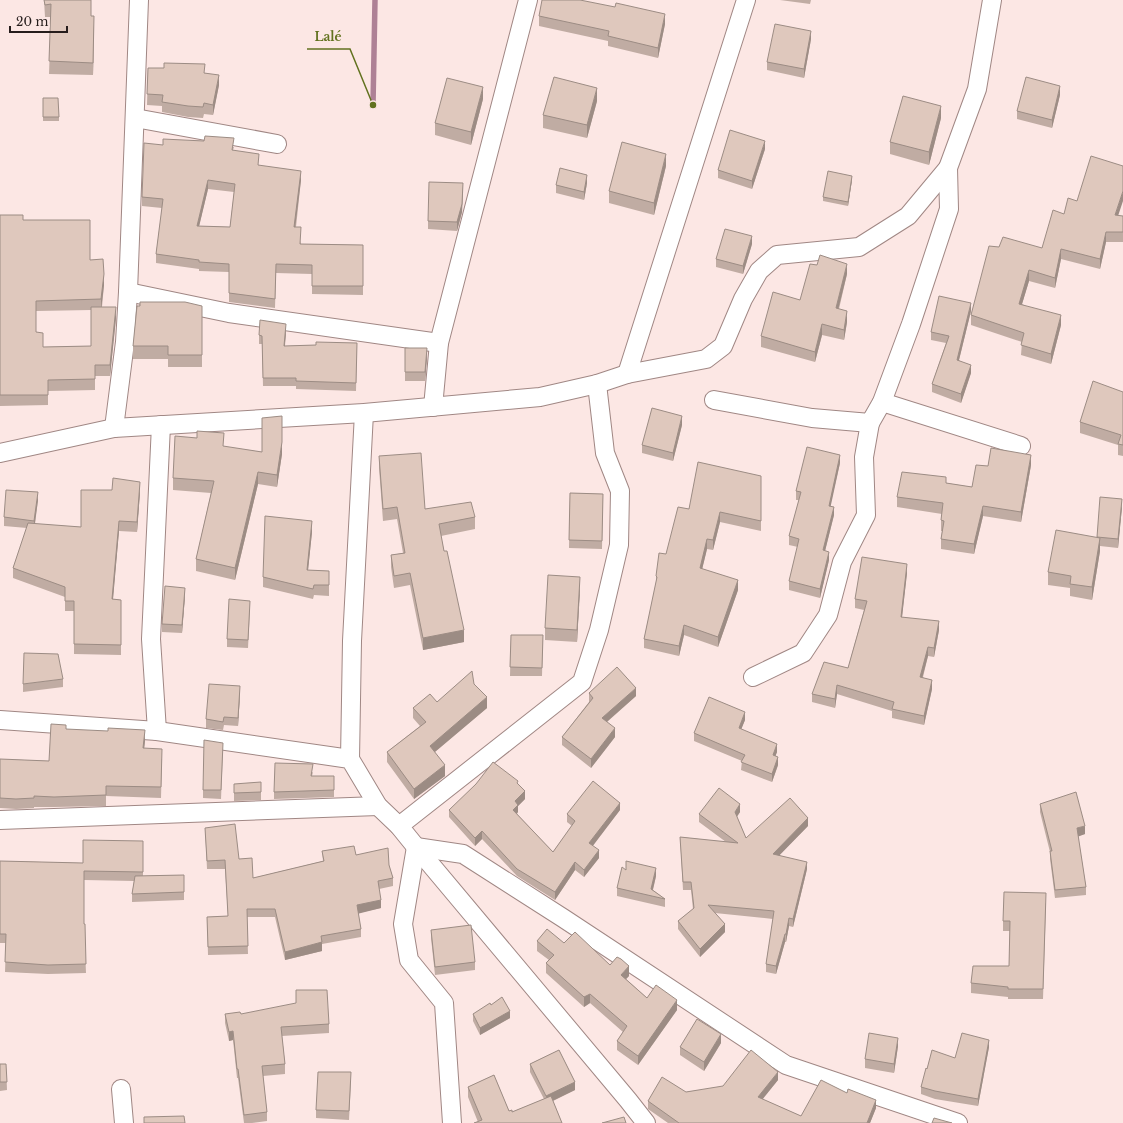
<svg xmlns="http://www.w3.org/2000/svg" width="1123" height="1123" viewBox="0 0 1123 1123" font-family="'Libre Baskerville',serif">
	<style>
		.lines { fill: none; stroke-linecap: round; stroke-linejoin: round }
		.stream { stroke: #ae8195; stroke-width: 5.5 }
		.street-casing { stroke: #a08784; stroke-width: 20 }
		.street { stroke: #fff; stroke-width: 18 }
		.wall { fill: #c0aca3; fill-rule: evenodd }
		.shaded-wall { fill: #9c8c84 }
		.building { fill: #dfc8bd; stroke: #9c8c84; fill-rule: evenodd }
		.leader { fill: none; stroke: #62721f; stroke-width: 1.5 }
		.callout-dot { fill: #62721f; stroke: #fce7e4; stroke-width: 1.5 }
		.callout-label { font-size: 12px; text-anchor: middle; font-weight: bold; fill: #62721f; stroke: #fce7e4; stroke-width: 3; stroke-linejoin: round; paint-order: stroke }
	</style>
	<rect width="100%" height="100%" fill="#fce7e4"/>
	<g class="lines">
		<path class="stream" d="M373 105 375 0"/>
		<defs>
			<g id="street">
				<path d="M135 118 277 144"/>
				<path d="M128 292 229 313 439 343"/>
				<path d="M627 374 746 0"/>
				<path d="M714 400 812 418 870 423 882 402 911 324 949 209 948 168 977 89 992 0"/>
				<path d="M882 402 1021 446"/>
				<path d="M433 407 439 343 528 0"/>
				<path d="M114 428 125 342 128 292 139 0"/>
				<path d="M0 453 114 428 364 413 540 397 597 384 627 374 706 359 723 346 743 299 759 271 777 255 859 247 908 216 948 168"/>
				<path d="M753 677 803 653 828 615 842 562 866 515 864 457 870 423"/>
				<path d="M0 720 157 731 350 759 378 806 399 826 416 847 628 1100 646 1123"/>
				<path d="M157 731 151 639 161 425"/>
				<path d="M350 759 352 641 364 413"/>
				<path d="M0 820 378 806"/>
				<path d="M399 826 582 682 599 630 619 545 620 491 605 453 597 384"/>
				<path d="M121 1089 124 1123"/>
				<path d="M452 1123 444 1003 409 960 403 924 416 847 463 854 563 918 786 1065 958 1123"/>
			</g>
		</defs>
		<use href="#street" class="street-casing"/>
		<use href="#street" class="street"/>
	</g>
	<g class="wall">
		<path d="M44 0H91V16L94 29 93 75 49 74 51 17H45Z"/>
		<path d="M780 0H811L810 4Z"/>
		<path d="M615 7 665 24 658 58 608 46V41L539 26V16Z"/>
		<path d="M811 39 804 78 767 70V62Z"/>
		<path d="M148 68 205 73 219 85 213 115 204 114 203 118 188 117 162 112V106L147 105Z"/>
		<path d="M1060 95 1052 128 1017 119V111Z"/>
		<path d="M43 98 59 117V121H43Z"/>
		<path d="M483 99 471 145 435 135V123Z"/>
		<path d="M597 101 587 138 543 128V115Z"/>
		<path d="M941 118 929 165 890 154V142Z"/>
		<path d="M163 145 234 147 233 150 258 165 301 180 296 227 301 244 363 245V295L312 294V274L276 273 275 308 229 302V272L199 271V269L156 263V254L162 208 142 206V197ZM208 189 234 192 230 227 199 226Z"/>
		<path d="M765 149 752 189 718 178V170Z"/>
		<path d="M666 166 654 215 609 203V191Z"/>
		<path d="M852 180 848 206 823 201V197Z"/>
		<path d="M587 183 584 200 556 193V185Z"/>
		<path d="M463 191 462 212 457 231 428 229V221Z"/>
		<path d="M1064 214 1118 216H1123V242H1106L1100 269 1061 259 1055 288 1029 281 1022 304 1061 325 1051 364 1021 355 1022 342 971 325V315L999 247 1042 248Z"/>
		<path d="M0 215 23 220 90 260 104 285 102 307 116 318 110 376H95V390L48 391V405L0 406ZM91 310V346L43 347 36 332V311Z"/>
		<path d="M752 244 743 274 716 267V259Z"/>
		<path d="M847 274 839 309 847 322 844 340 822 335 815 362 761 347V336L800 300Z"/>
		<path d="M140 302 202 306V367H168V359H133V346Z"/>
		<path d="M971 311 959 360 971 373 961 403 932 392V384L946 343 931 340V332Z"/>
		<path d="M286 332 285 346 316 345 357 343 356 391 296 389V386H263L262 344H259V335Z"/>
		<path d="M405 348 427 357 425 381H405Z"/>
		<path d="M1123 392V456L1118 455V445L1080 433V422Z"/>
		<path d="M682 425 673 461 642 453V445Z"/>
		<path d="M224 447 262 452 282 454 277 487 258 484 235 580 196 571V559L211 493 173 490V478Z"/>
		<path d="M379 456 425 509 475 517V529L441 536 444 551 464 642 423 650 410 585 394 588 391 567V555L403 553 397 519 383 521 379 468Z"/>
		<path d="M840 463 830 506 834 515 825 551 829 560 820 598 789 590V581L798 547 789 545V536L799 500H796V491Z"/>
		<path d="M1031 465 1021 522 983 516 974 554 941 549V539L942 531H941V520L942 514 897 507V497L946 483 972 487Z"/>
		<path d="M761 476V531L720 522 713 550 707 549 702 569 738 590 718 647 684 635 679 656 644 648V639L656 584V576L666 554 689 509Z"/>
		<path d="M140 492 137 532 119 531 113 599 121 600V655L74 654V611H65V597L13 578V568L27 528 4 526V517L38 500 35 524 81 527Z"/>
		<path d="M570 493 603 494 602 549 569 548Z"/>
		<path d="M1122 507 1118 548 1100 546V551L1092 600 1070 596V588L1048 585V572L1097 538Z"/>
		<path d="M312 532 308 570 329 571V596L314 595 313 599 263 587V577Z"/>
		<path d="M907 573 902 617 939 630 934 657 928 656 923 677 932 689 924 725 892 718V711L837 694 835 708 812 702V694L848 668 864 610 855 608V599Z"/>
		<path d="M580 589 577 642 545 640V628Z"/>
		<path d="M185 596 182 633 162 632V624Z"/>
		<path d="M250 609 248 648 227 647V639Z"/>
		<path d="M511 635H543L542 676H510Z"/>
		<path d="M63 679V687L23 692V684Z"/>
		<path d="M474 684 487 708 435 752 445 776 414 799 387 762V752L420 726 413 718V708L437 702Z"/>
		<path d="M589 693 636 696 607 722 615 737 591 768 562 745V737L589 702Z"/>
		<path d="M240 694 238 726 224 725 223 730 206 728V719Z"/>
		<path d="M745 720 741 729 777 752 775 756 778 765 772 782 741 770 742 761 694 741V733Z"/>
		<path d="M66 729 145 741 144 748 162 759 161 798 106 796V806L54 807H34V808L16 809 0 808V759L49 761Z"/>
		<path d="M223 751 221 799 203 798V790Z"/>
		<path d="M313 772 312 776H334V797L274 799V792Z"/>
		<path d="M234 784 261 792V800L234 801Z"/>
		<path d="M518 784 525 799 518 806V812L517 814 553 852 572 826 567 822V814L620 810 592 846 599 858 584 877 575 870 555 900 517 876 482 839 475 846 449 817V810Z"/>
		<path d="M1040 804 1085 834 1078 836 1086 887V895L1055 898 1050 859V852L1040 812Z"/>
		<path d="M740 812 737 817 746 838 808 826 779 855 807 869 793 927 789 926 786 942H785L776 974 766 972V964L773 919 715 913 725 932 700 957 678 929V921L693 909 691 890H683L680 837 726 842 699 822V814Z"/>
		<path d="M205 828 239 859 253 878 323 861 322 851 356 855 389 865 393 878V886L379 889 381 908 358 913 361 929V937L322 944V951L285 960 275 917H247L248 954 208 955 207 917 228 916 225 869H207Z"/>
		<path d="M143 841V876L184 875V900L132 902V894L134 881 84 880V924L86 973 48 974 5 972 6 943H0V861L83 863Z"/>
		<path d="M626 870 656 876 653 890 665 899V907L617 896V888Z"/>
		<path d="M1046 903 1043 999H1008V997L971 993V983L1009 966 1010 931H1003V921Z"/>
		<path d="M431 930 475 962V970L435 975 431 938Z"/>
		<path d="M537 941 564 943 610 965 629 976 626 979 647 998 677 1010 638 1065 617 1050V1041L623 1032 590 1003 584 1007 546 973V963L549 960 537 951Z"/>
		<path d="M491 1005 510 1018 480 1035 473 1021V1014Z"/>
		<path d="M225 1014H241L329 1024V1033L282 1036 285 1064V1074L263 1076 267 1112V1121L252 1123H244L238 1078H237L233 1040 229 1041 225 1023Z"/>
		<path d="M721 1043 704 1071 680 1055V1047Z"/>
		<path d="M898 1046 894 1073 865 1068V1059Z"/>
		<path d="M989 1047 978 1106 935 1099 921 1094V1087L927 1069 955 1058Z"/>
		<path d="M559 1050 575 1082V1090L553 1101 562 1123H474L478 1122 468 1097V1087L494 1075 509 1111 512 1110V1112L544 1099 530 1072V1064Z"/>
		<path d="M0 1064H6L7 1090 0 1091Z"/>
		<path d="M778 1080 762 1099 801 1116 876 1108 870 1123H668L648 1109V1101L686 1092Z"/>
		<path d="M351 1081 349 1120 316 1118V1110Z"/>
	</g>
	<g class="shaded-wall">
		<path d="M665 14V24L658 58V48Z"/>
		<path d="M94 16V29L93 75V63Z"/>
		<path d="M811 31V39L804 78V69Z"/>
		<path d="M219 75V85L213 115V105Z"/>
		<path d="M1060 86V95L1052 128V120Z"/>
		<path d="M483 87V99L471 145V132Z"/>
		<path d="M597 88V101L587 138V125Z"/>
		<path d="M941 106V118L929 165V152Z"/>
		<path d="M765 141V149L752 189V181Z"/>
		<path d="M666 154V166L654 215V203Z"/>
		<path d="M301 171V180L294 236V227Z"/>
		<path d="M587 175V183L584 200V192Z"/>
		<path d="M852 176V180L848 206V202Z"/>
		<path d="M208 180V189L197 235V226Z"/>
		<path d="M463 183 462 212 457 231V222Z"/>
		<path d="M1123 191V201L1115 225V215Z"/>
		<path d="M1106 232V242L1100 269V259Z"/>
		<path d="M752 236V244L743 274V266Z"/>
		<path d="M1061 249V259L1055 288V278Z"/>
		<path d="M847 264V274L836 318V308Z"/>
		<path d="M1029 270V281L1019 314V304Z"/>
		<path d="M104 274V285L101 310V299Z"/>
		<path d="M971 303V311L957 368V360Z"/>
		<path d="M116 307V318L110 376V365Z"/>
		<path d="M847 311V322L844 340V330Z"/>
		<path d="M1061 315V325L1051 364V354Z"/>
		<path d="M286 324V332L284 354V346Z"/>
		<path d="M822 324V335L815 362V352Z"/>
		<path d="M427 348V357L425 381V372Z"/>
		<path d="M971 365V373L961 403V394Z"/>
		<path d="M682 416V425L673 461V453Z"/>
		<path d="M282 442V454L277 487V475Z"/>
		<path d="M840 455V463L829 514V506Z"/>
		<path d="M1031 455V465L1021 522V512Z"/>
		<path d="M258 472V484L235 580V568Z"/>
		<path d="M140 482V492L137 532V522Z"/>
		<path d="M38 492V500L34 529V521Z"/>
		<path d="M1122 499V507L1118 548V539Z"/>
		<path d="M983 506V516L974 554V544Z"/>
		<path d="M834 507V515L823 559V550Z"/>
		<path d="M720 512V522L713 550V540Z"/>
		<path d="M119 521V531L112 610V599Z"/>
		<path d="M312 521V532L307 580V570Z"/>
		<path d="M1100 538V551L1092 600V587Z"/>
		<path d="M707 539V549L700 578V568Z"/>
		<path d="M829 552V560L820 598V589Z"/>
		<path d="M907 564V573L901 626V617Z"/>
		<path d="M580 577V589L577 642V630Z"/>
		<path d="M738 580V590L718 647V637Z"/>
		<path d="M185 588V596L182 633V625Z"/>
		<path d="M939 621V630L934 657V648Z"/>
		<path d="M684 625V635L679 656V646Z"/>
		<path d="M464 630V642L423 650V638Z"/>
		<path d="M928 647V656L920 686V677Z"/>
		<path d="M932 680V689L924 725V716Z"/>
		<path d="M837 685V694L835 708V699Z"/>
		<path d="M240 686V694L238 726V718Z"/>
		<path d="M636 688V696L602 726V718Z"/>
		<path d="M487 697V708L430 756V746Z"/>
		<path d="M745 712V720L739 735V728Z"/>
		<path d="M615 728V737L591 768V759Z"/>
		<path d="M145 730V741L143 759V748Z"/>
		<path d="M777 744V752L773 763V755Z"/>
		<path d="M778 757V765L772 782V774Z"/>
		<path d="M445 765V776L414 799V789Z"/>
		<path d="M525 791V799L518 806V812L513 817V810L515 801Z"/>
		<path d="M620 803V810L589 851V843Z"/>
		<path d="M740 804V812L735 819V812Z"/>
		<path d="M808 818V826L773 862V854Z"/>
		<path d="M1085 826V834L1077 837V828Z"/>
		<path d="M482 831V839L475 846V838Z"/>
		<path d="M599 850V858L584 877V870Z"/>
		<path d="M575 862V870L555 900V892Z"/>
		<path d="M807 862V869L793 927V919Z"/>
		<path d="M656 868V876L651 897V889Z"/>
		<path d="M381 900V908L357 914V905Z"/>
		<path d="M789 918V926L786 942V934Z"/>
		<path d="M725 924V932L700 957V949Z"/>
		<path d="M785 934V942L776 974V966Z"/>
		<path d="M322 942V951L285 960V952Z"/>
		<path d="M629 966V976L621 984V975Z"/>
		<path d="M590 994V1003L584 1007V997Z"/>
		<path d="M677 1000V1010L638 1065V1056Z"/>
		<path d="M510 1011V1018L480 1035V1028Z"/>
		<path d="M233 1031V1040L229 1041V1032Z"/>
		<path d="M721 1034V1043L704 1071V1062Z"/>
		<path d="M898 1038V1046L894 1073V1064Z"/>
		<path d="M989 1040V1047L978 1106V1099Z"/>
		<path d="M778 1072V1080L758 1105V1097Z"/>
		<path d="M575 1082V1090L546 1104V1096Z"/>
		<path d="M876 1100V1108L870 1123H867Z"/>
	</g>
	<g class="building">
		<path d="M44 0H91V16H94L93 63 49 61 51 4 45 5Z"/>
		<path d="M542 0H580L615 7 616 3 665 14 658 48 608 36 609 31 539 16Z"/>
		<path d="M775 24 811 31 804 69 767 62Z"/>
		<path d="M164 63 205 64 204 73 219 75 213 105 204 103 203 107 188 106 162 102 163 95 147 94 148 68H164Z"/>
		<path d="M554 77 597 88 587 125 543 115Z"/>
		<path d="M1026 77 1060 86 1052 120 1017 111Z"/>
		<path d="M447 78 483 87 471 132 435 123Z"/>
		<path d="M903 96 941 106 929 152 890 142Z"/>
		<path d="M43 98H58L59 117H43Z"/>
		<path d="M730 130 765 141 752 181 718 170Z"/>
		<path d="M205 136 234 138 232 150 259 154 258 165 301 171 294 227H301L300 244 363 245V286H312V265L276 264 275 299 229 293V264L199 262V260L156 254 163 199 142 197 144 143 163 145V139L204 141ZM208 180 235 184 230 227 197 226Z"/>
		<path d="M622 142 666 154 654 203 609 191Z"/>
		<path d="M1091 156 1123 166V191L1115 215 1123 216V232H1106L1100 259 1061 249 1055 278 1029 270 1019 304 1061 315 1051 354 1021 345 1024 333 971 315 989 246 999 247 1003 237 1042 248 1053 210 1064 214 1068 198 1077 201Z"/>
		<path d="M560 168 587 175 584 192 556 185Z"/>
		<path d="M828 171 852 176 848 202 823 197Z"/>
		<path d="M429 182 463 183 462 204 457 222 428 221Z"/>
		<path d="M0 215H23V220H90V260L103 259 104 274 101 299 36 301V332L43 333V347L91 346V307H116L110 365H95V379L48 380V395H0Z"/>
		<path d="M725 229 752 236 743 266 716 259Z"/>
		<path d="M820 255 847 264 836 308 847 311 844 330 822 324 815 352 761 336 773 292 800 300 810 264 817 265Z"/>
		<path d="M939 296 971 303 957 360 971 365 961 394 932 384 949 336 931 332Z"/>
		<path d="M140 302H185L202 306V355H168V346H133L137 306H140Z"/>
		<path d="M260 320 286 324 284 346 316 345V342L357 343 356 383 296 381V378H263L262 336 259 335Z"/>
		<path d="M405 348H427L425 372H405Z"/>
		<path d="M1093 381 1123 392V445L1118 444 1121 435 1080 422Z"/>
		<path d="M652 408 682 416 673 453 642 445Z"/>
		<path d="M282 416V442L277 475 258 472 235 568 196 559 214 481 173 478 175 436 197 438V431L224 433 223 446 262 452V418Z"/>
		<path d="M807 447 840 455 829 506 834 507 823 550 829 552 820 589 789 581 799 539 789 536 801 492 796 491Z"/>
		<path d="M991 448 1031 455 1021 512 983 506 974 544 941 539 944 521 941 520 943 503 897 497 902 472 946 477V483L972 487 976 465 988 466Z"/>
		<path d="M421 453 425 509 471 502 475 517 439 524 444 551H447L464 630 423 638 410 573 394 576 391 555 405 553 397 507 383 509 379 456Z"/>
		<path d="M698 462 761 476V521L720 512 713 540 707 539 700 568 738 580 718 637 684 625 679 646 644 639 657 577 656 576 659 553 666 554 678 507 689 509Z"/>
		<path d="M113 478 140 482 137 522 119 521 112 599 121 600V645L74 644V601H65V587L13 568 28 523 81 527V490H112Z"/>
		<path d="M6 490 38 492 34 521 4 517Z"/>
		<path d="M570 493 603 494 602 541 569 540Z"/>
		<path d="M1100 497 1122 499 1118 539 1097 537Z"/>
		<path d="M265 516 312 521 307 570 329 571V585H314L313 589 263 577Z"/>
		<path d="M1056 530 1100 538 1092 587 1070 584 1071 576 1048 572Z"/>
		<path d="M862 557 907 564 901 617 939 621 934 648 928 647 920 677 932 680 924 716 892 709 894 702 837 685 835 699 812 694 824 662 848 668 867 601 855 599Z"/>
		<path d="M548 575 580 577 577 630 545 628Z"/>
		<path d="M165 586 185 588 182 625 162 624Z"/>
		<path d="M229 599 250 601 248 640 227 639Z"/>
		<path d="M511 635H543L542 668 510 667Z"/>
		<path d="M24 653 58 654 63 679 23 684Z"/>
		<path d="M617 667 636 688 602 718 615 728 591 759 562 737 593 698 589 693Z"/>
		<path d="M472 671 474 684 487 697 430 746 445 765 414 789 387 752 426 722 413 708 430 694 437 702Z"/>
		<path d="M209 684 240 686 238 718 224 717 223 722 206 719Z"/>
		<path d="M709 697 745 712 739 728 777 744 773 755 778 757 772 774 741 762 745 755 694 733Z"/>
		<path d="M51 724 66 725V729L108 731V728L145 730 143 748 162 749 161 787 106 786V795L54 797 34 796V798L16 799 0 798V759L49 761Z"/>
		<path d="M204 740 223 743 221 790H203Z"/>
		<path d="M493 762 518 781 517 783 525 791 515 801 518 805 513 810 553 852 575 821 567 814 593 781 620 803 589 843 599 850 584 870 575 862 555 892 517 869 482 831 475 838 449 810 476 784Z"/>
		<path d="M275 763 313 764 311 776H334V790L274 792Z"/>
		<path d="M261 782V792L234 793V784Z"/>
		<path d="M719 788 740 804 735 812 746 838 790 798 808 818 773 854 807 862 793 919 789 918 786 934H785L776 966 766 964 774 911 708 905 725 924 700 949 678 921 694 908 691 882H683L680 837 738 843 699 814Z"/>
		<path d="M1076 792 1085 826 1077 828 1086 887 1055 890 1050 851H1052L1040 804Z"/>
		<path d="M235 824 239 859 252 858 253 878 324 861 322 851 354 846 356 855 388 848 389 865 393 878 378 881 381 900 357 905 361 929 321 936 322 942 285 952 275 909H247L248 946 208 947 207 917 228 916 225 860 207 861 205 828Z"/>
		<path d="M83 840 143 841V872L84 871V924H85L86 964 48 965 5 962 6 934H0V861L83 863Z"/>
		<path d="M626 861 656 868 651 889 665 899 617 888 622 867 626 870Z"/>
		<path d="M184 875V892L132 894 135 876Z"/>
		<path d="M1004 892 1046 893 1043 989H1008V987L971 983 973 966H1009L1010 921H1003Z"/>
		<path d="M471 925 475 962 435 967 431 930Z"/>
		<path d="M547 929 564 943 575 932 610 965 617 957 621 959 629 966 621 975 647 998 656 985 677 1000 638 1056 617 1041 627 1026 590 994 584 997 546 963 554 955 537 941Z"/>
		<path d="M296 990H327L329 1024 281 1027 285 1064 262 1066 267 1112 244 1115 238 1069H237L233 1031 229 1032 225 1014 240 1012 241 1014 296 1003Z"/>
		<path d="M502 997 510 1011 480 1028 473 1014 490 1003 491 1005Z"/>
		<path d="M697 1019 721 1034 704 1062 680 1047Z"/>
		<path d="M869 1033 898 1038 894 1064 865 1059Z"/>
		<path d="M962 1033 989 1040 978 1099 935 1091 921 1087 926 1068 927 1069 932 1050 955 1058Z"/>
		<path d="M559 1050 575 1082 546 1096 530 1064Z"/>
		<path d="M751 1050 778 1072 758 1097 801 1116 821 1080 847 1093 848 1089 876 1100 867 1123H679L648 1101 662 1077 686 1092 723 1086Z"/>
		<path d="M0 1064H6L7 1082H0Z"/>
		<path d="M318 1072H351L349 1111 316 1110Z"/>
		<path d="M494 1075 509 1111 512 1110V1112L551 1096 562 1123H474L482 1120 468 1087Z"/>
		<path d="M184 1116 185 1123H144V1117Z"/>
		<path d="M624 1117 626 1123H602Z"/>
		<path d="M934 1118 952 1123H932Z"/>
	</g>
	<path class="leader" d="M373 105L350 49H307"/>
	<circle class="callout-dot" cx="373" cy="105" r="4"/>
	<g class="callout-label">
		<text x="328" y="41">Lalé</text>
	</g>
	<path d="M10 26v6h57v-6" fill="none" stroke="#261d1c" stroke-width="2"/>
	<text x="16" y="26" font-size="12" fill="#261d1c" stroke="#fce7e4" stroke-width="3" paint-order="stroke">20 m</text>
</svg>
